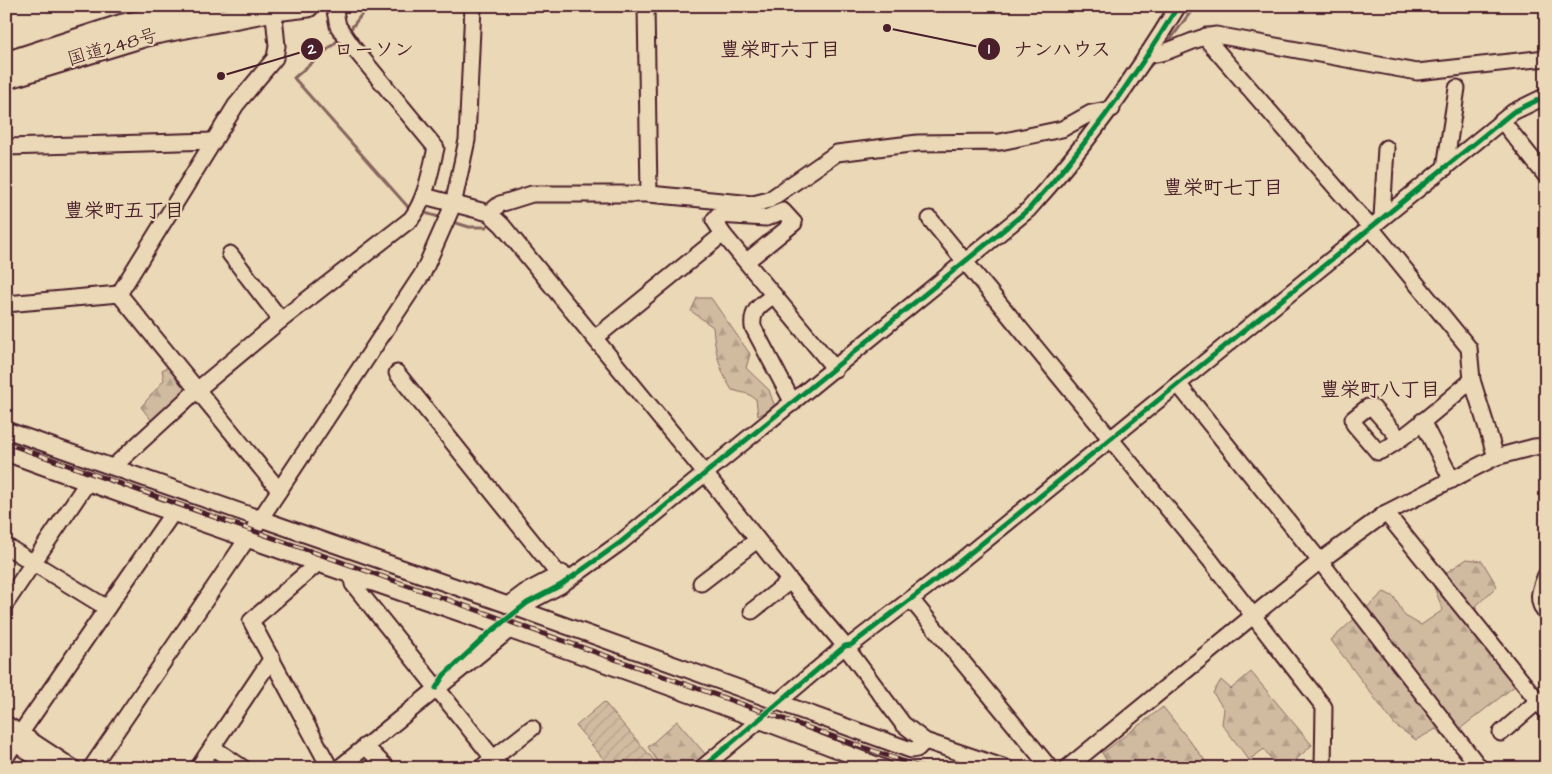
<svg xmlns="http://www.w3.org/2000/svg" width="1552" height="774" viewBox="0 0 1552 774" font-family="'Architects Daughter','Klee One',sans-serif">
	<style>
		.forest { fill: url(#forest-firs); stroke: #8d6c66 }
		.garden { fill: url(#garden-furrows); stroke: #8d6c66 }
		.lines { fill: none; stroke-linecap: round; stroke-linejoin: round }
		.stream { stroke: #87655f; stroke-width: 3 }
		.minor-tunnel { stroke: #cbb39a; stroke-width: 15; stroke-dasharray: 15 8; stroke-linecap: butt }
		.minor-casing { stroke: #4a1f2b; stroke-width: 19 }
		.highway-casing { stroke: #4a1f2b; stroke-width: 25 }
		.minor { stroke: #ebd8b6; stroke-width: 15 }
		.highway { stroke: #ebd8b6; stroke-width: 21 }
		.rail-casing { stroke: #4a1f2b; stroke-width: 5 }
		.rail { stroke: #ebd8b6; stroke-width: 3; stroke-dasharray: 9; stroke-linecap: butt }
		.cycleway-casing { stroke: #ebd8b6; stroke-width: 8 }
		.cycleway { stroke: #00873e; stroke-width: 5 }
		.labels { text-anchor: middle; stroke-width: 4.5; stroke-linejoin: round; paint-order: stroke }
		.street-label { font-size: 19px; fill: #4a1f2b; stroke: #ebd8b6 }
		.neighbourhood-label { font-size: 20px; font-weight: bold; fill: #4a1f2b; stroke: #ebd8b6 }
		.leader { fill: none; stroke: #4a1f2b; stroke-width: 2 }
		.callout-dot { fill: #4a1f2b; stroke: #ebd8b6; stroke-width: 2 }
		.mark-label { font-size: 15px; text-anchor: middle; font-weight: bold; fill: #fff }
		.callout-label { font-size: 20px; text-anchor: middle; font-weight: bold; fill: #4a1f2b; stroke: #ebd8b6; stroke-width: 4.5; stroke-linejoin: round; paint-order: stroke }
	</style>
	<defs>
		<pattern id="forest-firs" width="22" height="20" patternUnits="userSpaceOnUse" patternTransform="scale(1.25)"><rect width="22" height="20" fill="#d0baa0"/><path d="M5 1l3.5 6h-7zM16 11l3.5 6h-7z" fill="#b49f8a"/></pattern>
		<pattern id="garden-furrows" width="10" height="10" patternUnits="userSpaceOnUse" patternTransform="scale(1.25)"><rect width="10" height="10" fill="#d0baa0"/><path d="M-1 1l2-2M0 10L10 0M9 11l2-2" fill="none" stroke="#b49f8a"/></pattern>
	</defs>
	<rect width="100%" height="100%" fill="#ebd8b6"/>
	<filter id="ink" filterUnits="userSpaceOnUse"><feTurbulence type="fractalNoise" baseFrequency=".02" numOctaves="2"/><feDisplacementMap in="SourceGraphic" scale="10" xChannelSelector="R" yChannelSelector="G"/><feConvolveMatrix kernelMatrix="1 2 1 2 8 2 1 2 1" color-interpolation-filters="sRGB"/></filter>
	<g filter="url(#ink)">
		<g class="forest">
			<path d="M697 298H711L750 354 746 368 769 390 775 407 758 416 756 399 748 394 732 390C719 370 715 350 713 327L691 311Z"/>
			<path d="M170 366 189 390 152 421 141 407 164 380 162 370Z"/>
			<path d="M1467 559 1482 561 1497 586 1477 605 1471 629 1516 685 1447 739 1436 729 1416 740 1395 725 1331 640 1384 592 1394 597 1405 616 1421 625 1443 610 1432 582Z"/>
			<path d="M1251 672 1312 745 1287 768H1278L1264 749 1249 760 1222 724 1224 709 1213 693 1221 680 1231 689Z"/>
			<path d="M1163 707 1211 768H1111L1102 753Z"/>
			<path d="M677 721 706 755 691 768H662L648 747Z"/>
		</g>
		<path class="garden" d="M604 702 659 766 657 768H611L576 726Z"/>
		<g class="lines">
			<g class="stream">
				<path d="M349 31 362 14"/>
				<path d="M342 37 294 78 408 207 413 209"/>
				<path d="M1167 44 1195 6"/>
				<path d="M1143 73 1156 60"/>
				<path d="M970 150 994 151 1022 145"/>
				<path d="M644 201 665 203"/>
				<path d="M422 212 442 218"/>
				<path d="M450 221 469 227H486L491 222"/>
			</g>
			<g class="minor-tunnel">
				<path d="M488 634 527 603"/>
				<path d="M761 719 777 703"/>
			</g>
			<defs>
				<g id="minor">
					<path d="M646 6 649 194"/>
					<path d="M1206 36 1209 42 1371 228 1469 348 1472 380 1496 457"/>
					<path d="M1146 55C1171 55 1191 37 1216 35L1417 72 1546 58"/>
					<path d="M1503 122 1546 176"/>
					<path d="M6 147 214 141"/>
					<path d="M1445 168 1457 88"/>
					<path d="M424 196 489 213 502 225 704 472 790 581 845 646 903 724 925 741 1006 768"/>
					<path d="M489 213 500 204 532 194H649L753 204 769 200 837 153 918 143 1000 142 1062 129 1091 113 1112 109"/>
					<path d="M1382 218 1386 148"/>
					<path d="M930 219 1210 560 1324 707 1323 768"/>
					<path d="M230 254 281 320"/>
					<path d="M747 261 794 223 783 211 766 218 718 215 714 220 723 234 835 369"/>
					<path d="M119 294 236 105 275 58 277 46 273 6"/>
					<path d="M119 294 279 490"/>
					<path d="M774 295C761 305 751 309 753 327L793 403"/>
					<path d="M6 304 119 294"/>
					<path d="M595 338 723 234"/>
					<path d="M397 373 559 575"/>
					<path d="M1178 384 1320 561 1480 768"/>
					<path d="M1422 421 1452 480"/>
					<path d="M6 430 508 605 911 750 917 749 925 741"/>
					<path d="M1400 439 1372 407H1368L1353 419 1354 424 1378 452C1394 449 1456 393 1472 380"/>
					<path d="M6 453C298 561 595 654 884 768"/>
					<path d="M113 467 197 390 281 320 411 219C426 199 430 173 436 148L352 46 338 26 334 6"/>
					<path d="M1386 513 1546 711"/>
					<path d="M6 546 107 608"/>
					<path d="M318 563 251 621 330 768"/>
					<path d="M351 574 353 584 501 768"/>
					<path d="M1546 575C1540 590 1535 599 1546 614"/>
					<path d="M701 583 757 540"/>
					<path d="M6 603 87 483"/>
					<path d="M527 603 561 585 621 542 1028 210C1085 147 1134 79 1178 6"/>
					<path d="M914 603 1050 768"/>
					<path d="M508 605 524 593 562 573"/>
					<path d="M752 611 790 581"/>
					<path d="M777 703 845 646 851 645 959 562 1513 112 1546 96"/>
					<path d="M6 724 73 768"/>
					<path d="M1501 733 1538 701"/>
					<path d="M20 734 172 514"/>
					<path d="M6 737 51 768"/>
					<path d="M365 746 387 768"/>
					<path d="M212 747 243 768"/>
					<path d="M6 757 15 743"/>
					<path d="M91 768 247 539 423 273 453 205 467 140 473 6"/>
					<path d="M198 768 272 658"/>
					<path d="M339 768 508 631"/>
					<path d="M481 768 532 728"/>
					<path d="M702 768 761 719"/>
					<path d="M1067 768 1320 561 1386 513 1496 457 1534 447 1546 446"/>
				</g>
				<g id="highway">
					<path d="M6 63 123 25 211 7"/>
					<path d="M6 78 150 34 274 10 308 6"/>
				</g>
			</defs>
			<use href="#minor" class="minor-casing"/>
			<use href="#highway" class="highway-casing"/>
			<use href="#minor" class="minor"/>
			<use href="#highway" class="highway"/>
			<defs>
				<path id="rail" d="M6 443 922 768"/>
			</defs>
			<use href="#rail" class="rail-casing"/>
			<use href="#rail" class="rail"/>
			<defs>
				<g id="cycleway">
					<path d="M436 688 444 675 488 634 527 603 561 585 621 542 1028 210C1085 147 1134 79 1178 6"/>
					<path d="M702 768 845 646 851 645 959 562 1513 112 1546 96"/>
				</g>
			</defs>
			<use href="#cycleway" class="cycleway-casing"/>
			<use href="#cycleway" class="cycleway"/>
		</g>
	</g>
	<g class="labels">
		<g class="street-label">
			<text transform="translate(112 46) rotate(-16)" y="7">国道248号</text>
		</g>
		<g class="neighbourhood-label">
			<text x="780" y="56">豊栄町六丁目</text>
			<text x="1223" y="194">豊栄町七丁目</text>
			<text x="124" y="217">豊栄町五丁目</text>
			<text x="1380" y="396">豊栄町八丁目</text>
		</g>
	</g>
	<path class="leader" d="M887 28L989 49M221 76L312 49"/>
	<g class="callout-dot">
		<circle cx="887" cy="28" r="5"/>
		<circle cx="221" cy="76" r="5"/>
		<circle cx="989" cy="49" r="12"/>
		<circle cx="312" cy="49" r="12"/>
	</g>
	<g class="mark-label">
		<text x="989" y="54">1</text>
		<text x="312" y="54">2</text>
	</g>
	<g class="callout-label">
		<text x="1062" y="56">ナンハウス</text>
		<text x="374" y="56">ローソン</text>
	</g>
	<rect width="1552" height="774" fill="none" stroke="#ebd8b6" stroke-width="25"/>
	<rect x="12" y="12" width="1527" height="749" fill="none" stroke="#4a1f2b" stroke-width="2" filter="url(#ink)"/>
</svg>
